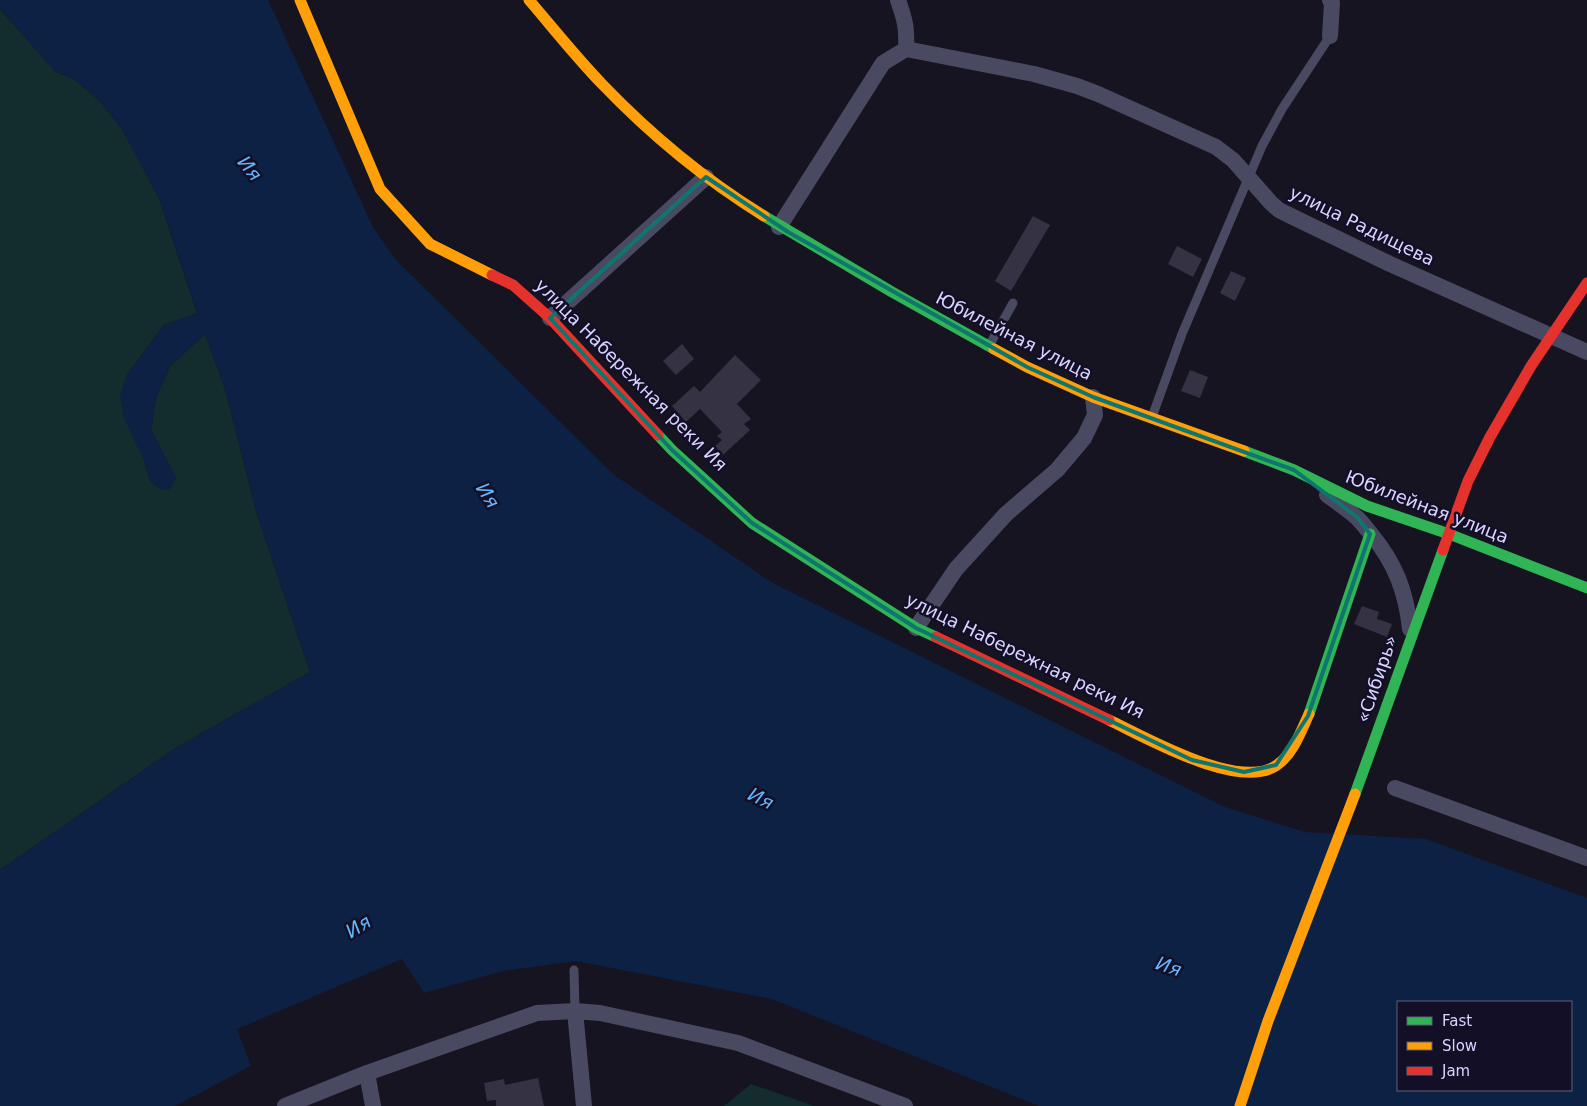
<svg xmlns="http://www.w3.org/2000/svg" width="1587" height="1106" viewBox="0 0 1587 1106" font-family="'DejaVu Sans',sans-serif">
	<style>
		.green { fill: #132c2d }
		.water { fill: #0d2144; fill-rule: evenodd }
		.building { fill: #343243 }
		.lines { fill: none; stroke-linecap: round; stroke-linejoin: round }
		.lane { stroke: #4a4962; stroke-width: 9 }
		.street { stroke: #4a4962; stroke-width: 16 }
		.fast { stroke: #30b455; stroke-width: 11 }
		.slow { stroke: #ff9f0a; stroke-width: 11 }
		.jam { stroke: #e5322d; stroke-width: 11 }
		.marked { fill: none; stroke: #0f766e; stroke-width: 4; stroke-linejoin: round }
		.labels { text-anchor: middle; stroke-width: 5; stroke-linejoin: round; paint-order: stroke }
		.street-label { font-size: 18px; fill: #d9d4ff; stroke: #130f26 }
		.water-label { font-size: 19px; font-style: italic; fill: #62b6ff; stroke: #130f26 }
	</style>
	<rect width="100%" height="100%" fill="#161421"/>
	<g class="green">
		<path d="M0 9 56 72 74 79 100 101 122 129 159 198 197 313 164 325 127 375 144 461 150 481 176 478 151 430 156 398 170 366 205 334 225 389 258 518 310 672 174 749 0 870Z"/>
		<path d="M751 1084 814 1106H724Z"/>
	</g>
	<path class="water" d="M0 0H268L373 227 395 259 613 474 771 582 1225 807 1305 832 1426 839 1587 898V1106H1039L772 999 576 961 503 971 424 993 402 959 237 1029 251 1066 175 1106H0V870L174 749 310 672 258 518 225 389 205 334 170 366 156 398 151 430 176 478 169 490H161L150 481 144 461 124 418 120 396 127 375 164 325 197 313 159 198 122 129 100 101 74 79 56 72 0 9ZM1398 1002H1571V1090H1398Z"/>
	<g class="building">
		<path d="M1033 216 1050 225 1011 291 995 281Z"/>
		<path d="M1177 246 1202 259 1193 277 1168 264Z"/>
		<path d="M1231 271 1246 278 1235 301 1220 293Z"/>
		<path d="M682 344 694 359 676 375 663 361Z"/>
		<path d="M735 355 761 380 737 404 751 419 744 424 750 430 723 455 715 446 722 440 717 436 722 432 700 409 686 422 672 406 694 386 700 392Z"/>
		<path d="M1190 370 1208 377 1200 398 1181 391Z"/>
		<path d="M1362 606 1379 612 1377 619 1392 624 1387 637 1354 624Z"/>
		<path d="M538 1078 544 1106H496V1100L487 1101 484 1083 504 1079 505 1085Z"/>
	</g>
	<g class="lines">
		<g class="lane">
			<path d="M989 346 1013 303"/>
			<path d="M1152 417 1182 334 1262 146 1282 109 1330 36"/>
			<path d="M574 970 575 1011"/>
		</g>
		<g class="street">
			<path d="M1330 0 1332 3 1330 36"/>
			<path d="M906 49 1034 74 1077 86 1098 94 1216 147 1233 160 1271 203 1279 210 1293 217 1390 264 1587 352"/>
			<path d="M779 227 883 63 906 49C907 27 905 20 898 0"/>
			<path d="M550 318 706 177"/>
			<path d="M1327 495C1337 502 1347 509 1355 516 1361 521 1366 528 1371 534 1395 563 1406 591 1410 629"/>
			<path d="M916 628 956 569 1006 514 1057 470 1084 438 1095 415 1093 397"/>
			<path d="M1395 788 1587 858"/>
			<path d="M575 1011 584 1106"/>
			<path d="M367 1073 373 1106"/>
			<path d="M285 1106 367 1073 537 1013 575 1011 600 1013 738 1043 905 1106"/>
		</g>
		<g class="fast">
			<path d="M764 216 892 292 994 349"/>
			<path d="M658 435 672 450 752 523 916 628 936 637"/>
			<path d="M1244 451 1294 470 1367 506 1449 534 1587 588"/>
			<path d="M1309 714 1370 534"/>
			<path d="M1355 794 1443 550"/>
		</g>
		<g class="slow">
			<path d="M300 0 380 189 430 244 492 275"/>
			<path d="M529 0C553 28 576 57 602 84 650 134 704 179 764 216"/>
			<path d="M994 349 1027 367 1093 397 1244 451"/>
			<path d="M1109 720C1145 737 1240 792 1277 765 1293 754 1301 731 1309 714"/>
			<path d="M1240 1106 1268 1021 1355 794"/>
		</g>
		<g class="jam">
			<path d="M492 275 513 285 550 318 658 435"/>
			<path d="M1443 550 1468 481 1490 437 1531 366 1587 283"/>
			<path d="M936 637 1109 720"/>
		</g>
	</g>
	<path class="marked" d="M706 177 788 232 1027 367 1093 397 1294 470 1357 517 1370 534 1308 716 1276 765 1244 772 1192 760 916 628 752 523 672 450 550 318Z"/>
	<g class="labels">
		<g class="street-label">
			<text transform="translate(1362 226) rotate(26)" y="6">улица Радищева</text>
			<text transform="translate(1014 336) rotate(27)" y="6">Юбилейная улица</text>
			<text transform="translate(631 375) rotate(45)" y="6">улица Набережная реки Ия</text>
			<text transform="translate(1427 507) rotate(21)" y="6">Юбилейная улица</text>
			<text transform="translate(1025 656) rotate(26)" y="6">улица Набережная реки Ия</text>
			<text transform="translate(1377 679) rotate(-71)" y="6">«Сибирь»</text>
		</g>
		<g class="water-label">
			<text transform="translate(250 168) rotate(51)" y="7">Ия</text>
			<text transform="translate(488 495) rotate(57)" y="7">Ия</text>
			<text transform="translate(761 798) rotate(26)" y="7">Ия</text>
			<text transform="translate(358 926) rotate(-32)" y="7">Ия</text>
			<text transform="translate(1169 966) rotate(19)" y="7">Ия</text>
		</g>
	</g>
	<rect x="1397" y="1001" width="175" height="90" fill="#130f26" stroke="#625e7d"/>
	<rect x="1407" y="1017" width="25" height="8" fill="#30b455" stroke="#625e7d"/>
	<text x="1442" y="1026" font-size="15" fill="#d9d4ff">Fast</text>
	<rect x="1407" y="1042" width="25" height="8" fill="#ff9f0a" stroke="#625e7d"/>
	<text x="1442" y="1051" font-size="15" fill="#d9d4ff">Slow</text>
	<rect x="1407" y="1067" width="25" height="8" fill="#e5322d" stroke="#625e7d"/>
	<text x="1442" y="1076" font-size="15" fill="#d9d4ff">Jam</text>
</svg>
